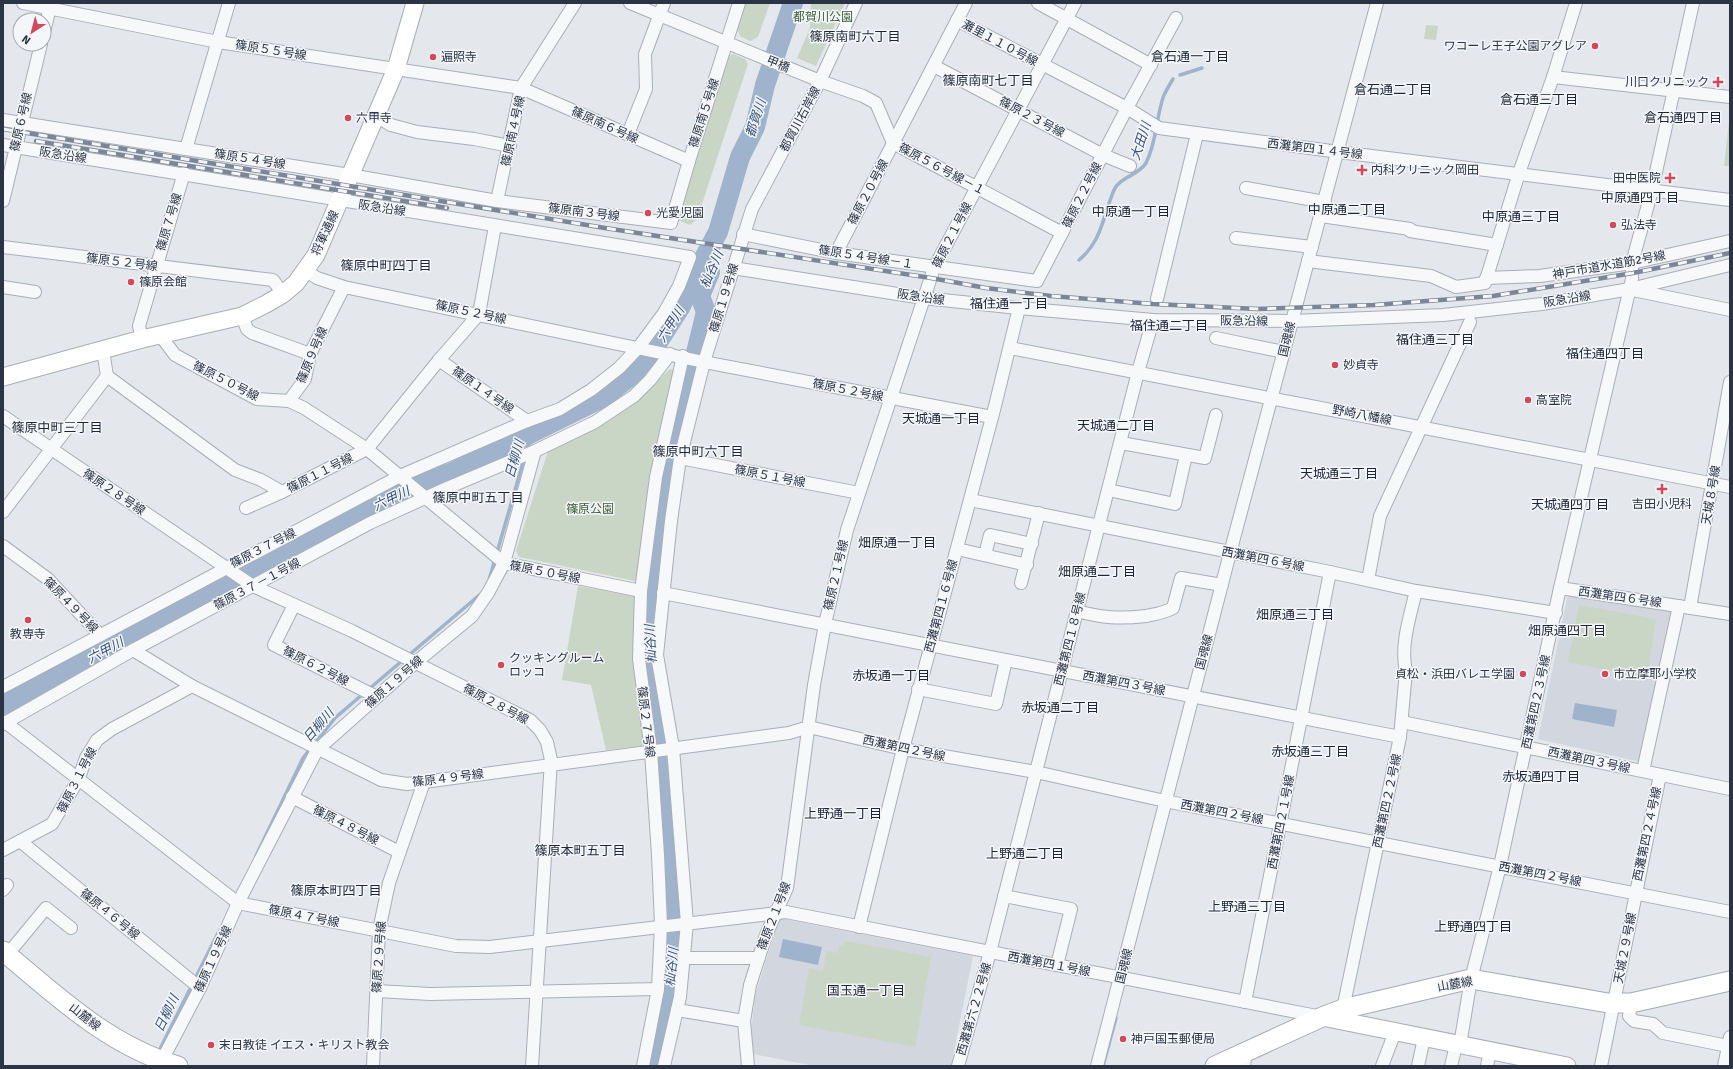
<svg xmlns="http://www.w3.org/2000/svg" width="1733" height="1069" viewBox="0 0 1733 1069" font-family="Signika,'Noto Sans JP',sans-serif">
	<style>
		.built { fill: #d2d6de }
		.green { fill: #c9d6c5 }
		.water { fill: #9fb4cc }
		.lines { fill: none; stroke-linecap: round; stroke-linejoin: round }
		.stream { stroke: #9fb4cc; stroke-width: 3.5 }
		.river { stroke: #9fb4cc; stroke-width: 20 }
		.street-casing { stroke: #a9aeb7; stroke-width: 14 }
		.secondary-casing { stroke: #a9aeb7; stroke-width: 19 }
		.primary-casing { stroke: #a3abb8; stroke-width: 21 }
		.street { stroke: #f7f8fa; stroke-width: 12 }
		.secondary { stroke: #fff; stroke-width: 17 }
		.primary { stroke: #fff; stroke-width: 19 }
		.rail-casing { stroke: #7d8696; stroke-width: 4.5 }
		.rail { stroke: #f4f6f9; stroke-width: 3; stroke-dasharray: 9; stroke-linecap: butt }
		.poi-dot { fill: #d1495b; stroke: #f4f6f9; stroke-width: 1.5 }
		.labels { text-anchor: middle; stroke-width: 3; stroke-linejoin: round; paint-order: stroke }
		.park-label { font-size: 12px; fill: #3f6138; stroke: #f4f6f9 }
		.street-label { font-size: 12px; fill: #2b3445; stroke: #f4f6f9 }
		.poi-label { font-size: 12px; fill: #2b3445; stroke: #f4f6f9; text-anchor: start }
		.neighbourhood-label { font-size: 13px; fill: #1d2536; stroke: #f4f6f9 }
		.water-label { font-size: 13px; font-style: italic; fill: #34527a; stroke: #f4f6f9 }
	</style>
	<rect width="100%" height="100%" fill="#e4e7ec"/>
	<g class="built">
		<path d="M1568 594 1671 609 1641 762 1538 739Z"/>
		<path d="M779 918 973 956 951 1066H815L753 1054 750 1041 755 996Z"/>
	</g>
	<g class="green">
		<path d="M745 3H770L758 37 750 41 740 36 737 29Z"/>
		<path d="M811 3H845L816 66 797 58 810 28Z"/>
		<path d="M1426 25 1438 26 1436 40 1424 39Z"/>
		<path d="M733 54 745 59 748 64 697 219 690 225 678 220 728 57Z"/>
		<path d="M1730 113V166H1724Z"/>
		<path d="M670 369 674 370 675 374 638 576 635 581 519 557 516 551 548 451 553 447 601 426 630 407Z"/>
		<path d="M578 586 634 596 636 600 646 741 642 746 606 750 591 685 562 680Z"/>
		<path d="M1579 605 1656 619 1647 678 1568 662Z"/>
		<path d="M845 941 931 957 915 1047 799 1025 809 968 823 971 827 951 838 953 839 945 843 946Z"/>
	</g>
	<g class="water">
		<path d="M1575 703 1617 710 1614 727 1572 719Z"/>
		<path d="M783 939 822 947 818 965 779 957Z"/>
	</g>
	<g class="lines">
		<g class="stream">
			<path d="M1180 75 1202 68"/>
			<path d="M1079 260C1102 241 1103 216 1114 190 1120 177 1139 175 1146 163 1157 142 1156 116 1164 95 1167 89 1170 84 1173 79"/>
			<path d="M527 451 532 432"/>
			<path d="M489 580 524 459"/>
			<path d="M369 689 483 592"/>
			<path d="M256 856 303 758 335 718 364 693"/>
			<path d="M158 1053 218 933"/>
			<path d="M1103 1066 1116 1018"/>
		</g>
		<g class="river">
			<path d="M3 705 313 537 424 482 453 472 604 397 642 367 681 306 704 258 718 232 740 157 755 127 765 85 793 3"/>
			<path d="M654 1066 667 1005 674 938 673 855 665 762 648 645 650 608 675 438 706 312 700 296 710 272"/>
		</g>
		<defs>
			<g id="street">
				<path d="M23 3 218 42 521 88 689 161"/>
				<path d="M630 3 820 81 863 96 876 103 893 143 1062 233"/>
				<path d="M1038 3 1151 65"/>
				<path d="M957 20 1127 108 1159 128 1339 152 1730 200"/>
				<path d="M44 32 51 3"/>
				<path d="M934 66 1103 155 1130 166"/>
				<path d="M1553 77 1730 97"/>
				<path d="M376 116 391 125 417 132 474 139 510 146"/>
				<path d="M3 120 350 175 497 201 671 223 689 161 739 3"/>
				<path d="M628 134 646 89 645 54 664 3"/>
				<path d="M3 145 690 257 679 286 664 313 638 348 619 368 591 390 560 409 527 421 400 476 3 687"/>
				<path d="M186 149 229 3"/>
				<path d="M1246 188 1325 202"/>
				<path d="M3 201 41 44"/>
				<path d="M497 201 521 88 575 3"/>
				<path d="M1321 216 1410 229"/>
				<path d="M1410 231 1497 245"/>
				<path d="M743 234 836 253 1037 281 1127 108 1176 18"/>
				<path d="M1236 238 1312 247"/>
				<path d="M3 247 273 280 283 294"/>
				<path d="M836 253 966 3"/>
				<path d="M1308 261 1431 276 1456 287 1485 283 1519 173 1553 77 1576 3"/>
				<path d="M733 268 923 298 1019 308 1153 320 1292 321 1443 315 1542 304 1630 289 1730 265"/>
				<path d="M305 270 317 278 344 287 704 362 992 417"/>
				<path d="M1486 278 1540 276 1632 263 1730 241"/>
				<path d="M3 287 35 292"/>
				<path d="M1633 290 1730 310"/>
				<path d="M1157 299 1197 134"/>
				<path d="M242 316 247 329 252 333 310 354"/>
				<path d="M160 335 175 355 257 399 289 401 304 408 367 449 504 563 641 591"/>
				<path d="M1216 338 1284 352"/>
				<path d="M142 339 139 326 184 173"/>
				<path d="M1010 348 1730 487"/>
				<path d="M103 350 107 376"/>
				<path d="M439 360 527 421"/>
				<path d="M107 376 235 470 261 480 282 492 367 449 439 360 479 314 495 226"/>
				<path d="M289 401 305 379 310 354 344 287"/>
				<path d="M3 416 253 586 352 631 530 720 540 730 547 742 551 760 532 1066"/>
				<path d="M1121 443 1205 458 1216 415"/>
				<path d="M680 458 859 493"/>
				<path d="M1108 490 1175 504 1186 455"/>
				<path d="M970 500 1330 572 1416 591 1556 613"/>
				<path d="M246 508 282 492"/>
				<path d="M3 512 107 376"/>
				<path d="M3 546 48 579 100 635"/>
				<path d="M957 549 1027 565"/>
				<path d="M985 555 990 535 1032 544"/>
				<path d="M1368 580 1380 516 1470 322"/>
				<path d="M1021 583 1039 513"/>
				<path d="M1560 588 1730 614"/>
				<path d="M663 593 1400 737"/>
				<path d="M294 605 274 645 377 697"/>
				<path d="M1690 608 1730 382"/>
				<path d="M1077 611C1103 618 1119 619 1146 616 1156 614 1164 613 1173 608L1181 578 1222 585"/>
				<path d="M133 650 192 686 381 780 407 784 424 782 789 733 809 727 903 749 1036 772 1165 801 1730 912"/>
				<path d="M918 689 996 704 1006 660"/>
				<path d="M5 722 238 903 456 946 490 947 786 912 1322 1017"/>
				<path d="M1402 722 1730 789"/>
				<path d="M3 724 133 650 370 523 447 488 535 451 595 422 634 396 650 380 670 354"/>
				<path d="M1643 771 1679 606"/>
				<path d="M292 797 399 852"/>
				<path d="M20 841 200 988"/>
				<path d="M3 850 52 824 78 780 86 758 97 740 112 729 192 686"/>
				<path d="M3 890 7 885"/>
				<path d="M1004 896 1071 909 1057 965"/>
				<path d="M859 927 903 749 994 410 1019 308"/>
				<path d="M7 955 46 908 71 928"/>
				<path d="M684 958H759"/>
				<path d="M377 991 430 994 658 989"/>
				<path d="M1245 1002 1330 572"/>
				<path d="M1631 1003 1629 1016 1634 1021 1653 1024 1663 1033 1728 1046"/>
				<path d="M1343 1009 1400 737 1406 671C1400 646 1410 616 1416 591"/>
				<path d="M677 1010 744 1021"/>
				<path d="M1460 1045 1471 979 1500 866 1560 588 1632 279V263L1652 190 1693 3"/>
				<path d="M159 1066 200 988 238 903 317 750 415 663 472 616 488 593 504 563 535 451"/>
				<path d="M373 1066 379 930 389 883 424 782"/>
				<path d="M643 1066 658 989 661 925 658 855 651 751 639 659 641 591 656 477 683 356"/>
				<path d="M664 1066 680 997 687 923 673 748 657 655 671 521 680 458 704 362 752 209 820 81 856 3"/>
				<path d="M748 1066 744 1021 750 985 766 935 787 888 814 685 825 624 847 530 934 268 1075 3"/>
				<path d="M958 1066 990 952 1138 372 1153 320"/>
				<path d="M1097 1066 1230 553 1377 3"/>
				<path d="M1244 1066 1246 1051"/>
				<path d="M1382 1066 1395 1032"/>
				<path d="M1418 1066 1424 1038"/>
				<path d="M1451 1066 1456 1045"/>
				<path d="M1487 1066 1490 1051"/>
				<path d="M1601 1066 1660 775"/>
				<path d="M1724 1066 1730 1037"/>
			</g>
			<g id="secondary">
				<path d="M3 377 142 339 242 316 266 304 283 294 296 283 316 255 396 69 415 3"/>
				<path d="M1322 1017 1567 1066"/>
			</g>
			<g id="primary">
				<path d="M3 951C58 997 108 1045 178 1066"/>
				<path d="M1215 1066 1322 1017 1343 1009 1471 979 1608 1003H1631L1730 981"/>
			</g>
		</defs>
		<use href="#street" class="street-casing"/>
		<use href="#secondary" class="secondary-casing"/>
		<use href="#primary" class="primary-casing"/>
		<use href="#street" class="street"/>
		<use href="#secondary" class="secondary"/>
		<use href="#primary" class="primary"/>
		<defs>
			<g id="rail">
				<path d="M3 129 605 228 931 278 986 288 1051 296 1153 304 1258 309 1374 305 1493 296 1633 273 1730 253"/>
				<path d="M36 141 447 208"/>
			</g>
		</defs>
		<use href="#rail" class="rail-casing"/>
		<use href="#rail" class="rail"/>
	</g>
	<g class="poi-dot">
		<circle cx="1595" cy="46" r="4"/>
		<circle cx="433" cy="57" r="4"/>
		<path d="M1716 76h4v4h4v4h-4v4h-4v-4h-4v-4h4z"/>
		<circle cx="348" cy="118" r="4"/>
		<path d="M1360 164h4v4h4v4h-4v4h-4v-4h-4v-4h4z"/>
		<path d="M1668 172h4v4h4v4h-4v4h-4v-4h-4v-4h4z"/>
		<circle cx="648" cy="213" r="4"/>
		<circle cx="1613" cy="225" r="4"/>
		<circle cx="131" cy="282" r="4"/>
		<circle cx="1335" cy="365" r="4"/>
		<circle cx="1528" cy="400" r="4"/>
		<path d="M1660 483h4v4h4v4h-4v4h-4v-4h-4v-4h4z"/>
		<circle cx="28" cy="620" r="4"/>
		<circle cx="501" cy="665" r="4"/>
		<circle cx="1523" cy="674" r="4"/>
		<circle cx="1605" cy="674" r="4"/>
		<circle cx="1123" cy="1039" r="4"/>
		<circle cx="211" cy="1045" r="4"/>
	</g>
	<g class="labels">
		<g class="park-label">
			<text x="823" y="21">都賀川公園</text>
			<text x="590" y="513">篠原公園</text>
		</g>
		<g class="street-label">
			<text transform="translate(1000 43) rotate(28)" y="4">灘里１１０号線</text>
			<text transform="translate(271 50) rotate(9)" y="4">篠原５５号線</text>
			<text transform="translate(778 64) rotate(22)" y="4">甲橋</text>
			<text transform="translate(704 113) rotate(-72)" y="4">篠原南５号線</text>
			<text transform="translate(1032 117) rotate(28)" y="4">篠原２３号線</text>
			<text transform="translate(800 119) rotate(-62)" y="4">都賀川右岸線</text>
			<text transform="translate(21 122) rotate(-77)" y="4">篠原６号線</text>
			<text transform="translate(605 125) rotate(24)" y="4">篠原南６号線</text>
			<text transform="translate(513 131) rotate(-78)" y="4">篠原南４号線</text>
			<text transform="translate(1315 149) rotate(7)" y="4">西灘第四１４号線</text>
			<text transform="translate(63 155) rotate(9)" y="4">阪急沿線</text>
			<text transform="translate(250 159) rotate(9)" y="4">篠原５４号線</text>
			<text transform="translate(942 169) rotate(28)" y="4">篠原５６号線－１</text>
			<text transform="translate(868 192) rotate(-62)" y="4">篠原２０号線</text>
			<text transform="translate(1082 195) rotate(-63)" y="4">篠原２２号線</text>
			<text transform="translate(382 208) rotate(9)" y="4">阪急沿線</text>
			<text transform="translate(584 212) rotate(7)" y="4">篠原南３号線</text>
			<text transform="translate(169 222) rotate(-73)" y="4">篠原７号線</text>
			<text transform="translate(325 233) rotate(-65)" y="4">将軍通線</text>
			<text transform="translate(952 235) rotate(-63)" y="4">篠原２１号線</text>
			<text transform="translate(866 257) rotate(9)" y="4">篠原５４号線－１</text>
			<text transform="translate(122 262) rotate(7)" y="4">篠原５２号線</text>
			<text transform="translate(1609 265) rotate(-10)" y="4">神戸市道水道筋2号線</text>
			<text transform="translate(921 297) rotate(8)" y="4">阪急沿線</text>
			<text transform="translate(724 298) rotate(-73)" y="4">篠原１９号線</text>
			<text transform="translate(1567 299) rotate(-9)" y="4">阪急沿線</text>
			<text transform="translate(471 312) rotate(12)" y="4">篠原５２号線</text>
			<text transform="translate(1244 321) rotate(1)" y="4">阪急沿線</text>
			<text transform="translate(1287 339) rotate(-76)" y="4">国魂線</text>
			<text transform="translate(312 355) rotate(-67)" y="4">篠原９号線</text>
			<text transform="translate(226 381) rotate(27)" y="4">篠原５０号線</text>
			<text transform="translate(483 390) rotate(35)" y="4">篠原１４号線</text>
			<text transform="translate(848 390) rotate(11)" y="4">篠原５２号線</text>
			<text transform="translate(1362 415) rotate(11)" y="4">野崎八幡線</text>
			<text transform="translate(320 473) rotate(-27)" y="4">篠原１１号線</text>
			<text transform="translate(770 476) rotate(11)" y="4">篠原５１号線</text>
			<text transform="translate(114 492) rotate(34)" y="4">篠原２８号線</text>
			<text transform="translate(1711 495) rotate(-80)" y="4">天城８号線</text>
			<text transform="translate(263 548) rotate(-27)" y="4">篠原３７号線</text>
			<text transform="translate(1263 559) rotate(11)" y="4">西灘第四６号線</text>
			<text transform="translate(545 572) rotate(11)" y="4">篠原５０号線</text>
			<text transform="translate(836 575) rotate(-77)" y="4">篠原２１号線</text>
			<text transform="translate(257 584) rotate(-28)" y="4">篠原３７－１号線</text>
			<text transform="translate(1620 597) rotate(8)" y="4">西灘第四６号線</text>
			<text transform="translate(71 605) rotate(46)" y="4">篠原４９号線</text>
			<text transform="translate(941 606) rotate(-75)" y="4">西灘第四１６号線</text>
			<text transform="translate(1070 639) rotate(-76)" y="4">西灘第四１８号線</text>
			<text transform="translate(1204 652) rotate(-75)" y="4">国魂線</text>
			<text transform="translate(316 666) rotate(27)" y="4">篠原６２号線</text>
			<text transform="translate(394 682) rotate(-41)" y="4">篠原１９号線</text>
			<text transform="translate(1124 683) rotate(11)" y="4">西灘第四３号線</text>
			<text transform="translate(1536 702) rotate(-78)" y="4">西灘第四２３号線</text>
			<text transform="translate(496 704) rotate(28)" y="4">篠原２８号線</text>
			<text transform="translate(646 722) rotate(83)" y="4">篠原２７号線</text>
			<text transform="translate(904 748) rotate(12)" y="4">西灘第四２号線</text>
			<text transform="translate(1589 760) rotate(12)" y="4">西灘第四３号線</text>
			<text transform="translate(448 778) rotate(-7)" y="4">篠原４９号線</text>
			<text transform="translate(77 780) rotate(-63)" y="4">篠原３１号線</text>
			<text transform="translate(1387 801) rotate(-78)" y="4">西灘第四２２号線</text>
			<text transform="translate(1222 812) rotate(11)" y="4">西灘第四２号線</text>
			<text transform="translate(1281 822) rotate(-79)" y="4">西灘第四２１号線</text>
			<text transform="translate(346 825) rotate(27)" y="4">篠原４８号線</text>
			<text transform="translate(1647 834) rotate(-78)" y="4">西灘第四２４号線</text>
			<text transform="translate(1540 874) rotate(11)" y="4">西灘第四２号線</text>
			<text transform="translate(110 914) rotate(39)" y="4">篠原４６号線</text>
			<text transform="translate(304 916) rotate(11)" y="4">篠原４７号線</text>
			<text transform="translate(774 916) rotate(-69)" y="4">篠原２１号線</text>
			<text transform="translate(1625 948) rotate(-79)" y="4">天城２９号線</text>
			<text transform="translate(379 957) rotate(-86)" y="4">篠原２９号線</text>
			<text transform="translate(213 959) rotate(-65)" y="4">篠原１９号線</text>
			<text transform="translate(1049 964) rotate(11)" y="4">西灘第四１号線</text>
			<text transform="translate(1124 966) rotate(-76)" y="4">国魂線</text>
			<text transform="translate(1455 984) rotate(-10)" y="4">山麓線</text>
			<text transform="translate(974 1009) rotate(-74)" y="4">西灘第六２２号線</text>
			<text transform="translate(85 1017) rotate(38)" y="4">山麓線</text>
		</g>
		<g class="poi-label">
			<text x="1587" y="50" text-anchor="end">ワコーレ王子公園アグレア</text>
			<text x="441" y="61">遍照寺</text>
			<text x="1709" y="86" text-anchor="end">川口クリニック</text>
			<text x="356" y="122">六甲寺</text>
			<text x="1371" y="174">内科クリニック岡田</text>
			<text x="1661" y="182" text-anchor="end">田中医院</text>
			<text x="656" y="217">光愛児園</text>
			<text x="1621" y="229">弘法寺</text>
			<text x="139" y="286">篠原会館</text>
			<text x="1343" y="369">妙貞寺</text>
			<text x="1536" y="404">高室院</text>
			<text x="1662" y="508" text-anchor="middle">吉田小児科</text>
			<text x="28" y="638" text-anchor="middle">教専寺</text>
			<text x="509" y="662">クッキングルーム<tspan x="509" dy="14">ロッコ</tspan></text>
			<text x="1515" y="678" text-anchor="end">貞松・浜田バレエ学園</text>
			<text x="1613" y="678">市立摩耶小学校</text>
			<text x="1131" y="1043">神戸国玉郵便局</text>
			<text x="219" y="1049">末日教徒 イエス・キリスト教会</text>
		</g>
		<g class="neighbourhood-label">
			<text x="855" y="41">篠原南町六丁目</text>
			<text x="1190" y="61">倉石通一丁目</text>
			<text x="988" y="85">篠原南町七丁目</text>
			<text x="1393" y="94">倉石通二丁目</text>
			<text x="1539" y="104">倉石通三丁目</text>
			<text x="1683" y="122">倉石通四丁目</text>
			<text x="1640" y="202">中原通四丁目</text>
			<text x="1347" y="214">中原通二丁目</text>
			<text x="1131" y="216">中原通一丁目</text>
			<text x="1521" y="221">中原通三丁目</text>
			<text x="386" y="270">篠原中町四丁目</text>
			<text x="1009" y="308">福住通一丁目</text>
			<text x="1169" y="330">福住通二丁目</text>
			<text x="1435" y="344">福住通三丁目</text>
			<text x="1605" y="358">福住通四丁目</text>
			<text x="941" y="423">天城通一丁目</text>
			<text x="1116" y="430">天城通二丁目</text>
			<text x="57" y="432">篠原中町三丁目</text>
			<text x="698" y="456">篠原中町六丁目</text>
			<text x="1339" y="478">天城通三丁目</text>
			<text x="478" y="502">篠原中町五丁目</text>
			<text x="1570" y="509">天城通四丁目</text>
			<text x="897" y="547">畑原通一丁目</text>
			<text x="1097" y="576">畑原通二丁目</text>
			<text x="1295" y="619">畑原通三丁目</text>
			<text x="1567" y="635">畑原通四丁目</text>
			<text x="891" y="680">赤坂通一丁目</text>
			<text x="1060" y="712">赤坂通二丁目</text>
			<text x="1310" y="756">赤坂通三丁目</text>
			<text x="1541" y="781">赤坂通四丁目</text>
			<text x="843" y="818">上野通一丁目</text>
			<text x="580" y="855">篠原本町五丁目</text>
			<text x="1025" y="858">上野通二丁目</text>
			<text x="336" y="895">篠原本町四丁目</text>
			<text x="1247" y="911">上野通三丁目</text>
			<text x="1473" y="931">上野通四丁目</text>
			<text x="866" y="995">国玉通一丁目</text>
		</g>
		<g class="water-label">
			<text transform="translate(755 118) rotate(-72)" y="5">都賀川</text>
			<text transform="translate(1140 141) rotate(-72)" y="5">大田川</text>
			<text transform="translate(711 269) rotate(-67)" y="5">杣谷川</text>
			<text transform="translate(670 324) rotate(-58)" y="5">六甲川</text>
			<text transform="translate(514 459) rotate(-74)" y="5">日柳川</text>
			<text transform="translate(391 498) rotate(-26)" y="5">六甲川</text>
			<text transform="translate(650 644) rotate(-93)" y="5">杣谷川</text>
			<text transform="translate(105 650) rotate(-28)" y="5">六甲川</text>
			<text transform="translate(318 725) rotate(-49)" y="5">日柳川</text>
			<text transform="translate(671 967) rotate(-84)" y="5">杣谷川</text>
			<text transform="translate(166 1013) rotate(-64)" y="5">日柳川</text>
		</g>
	</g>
	<rect width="1733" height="1069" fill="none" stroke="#2b3445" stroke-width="8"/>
	<g transform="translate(32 32) rotate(216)"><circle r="19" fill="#f4f6f9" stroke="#a4a8b1"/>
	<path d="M0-3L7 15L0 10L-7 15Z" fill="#d1495b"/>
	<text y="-6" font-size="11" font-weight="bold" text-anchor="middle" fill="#2b3445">N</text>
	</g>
</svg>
